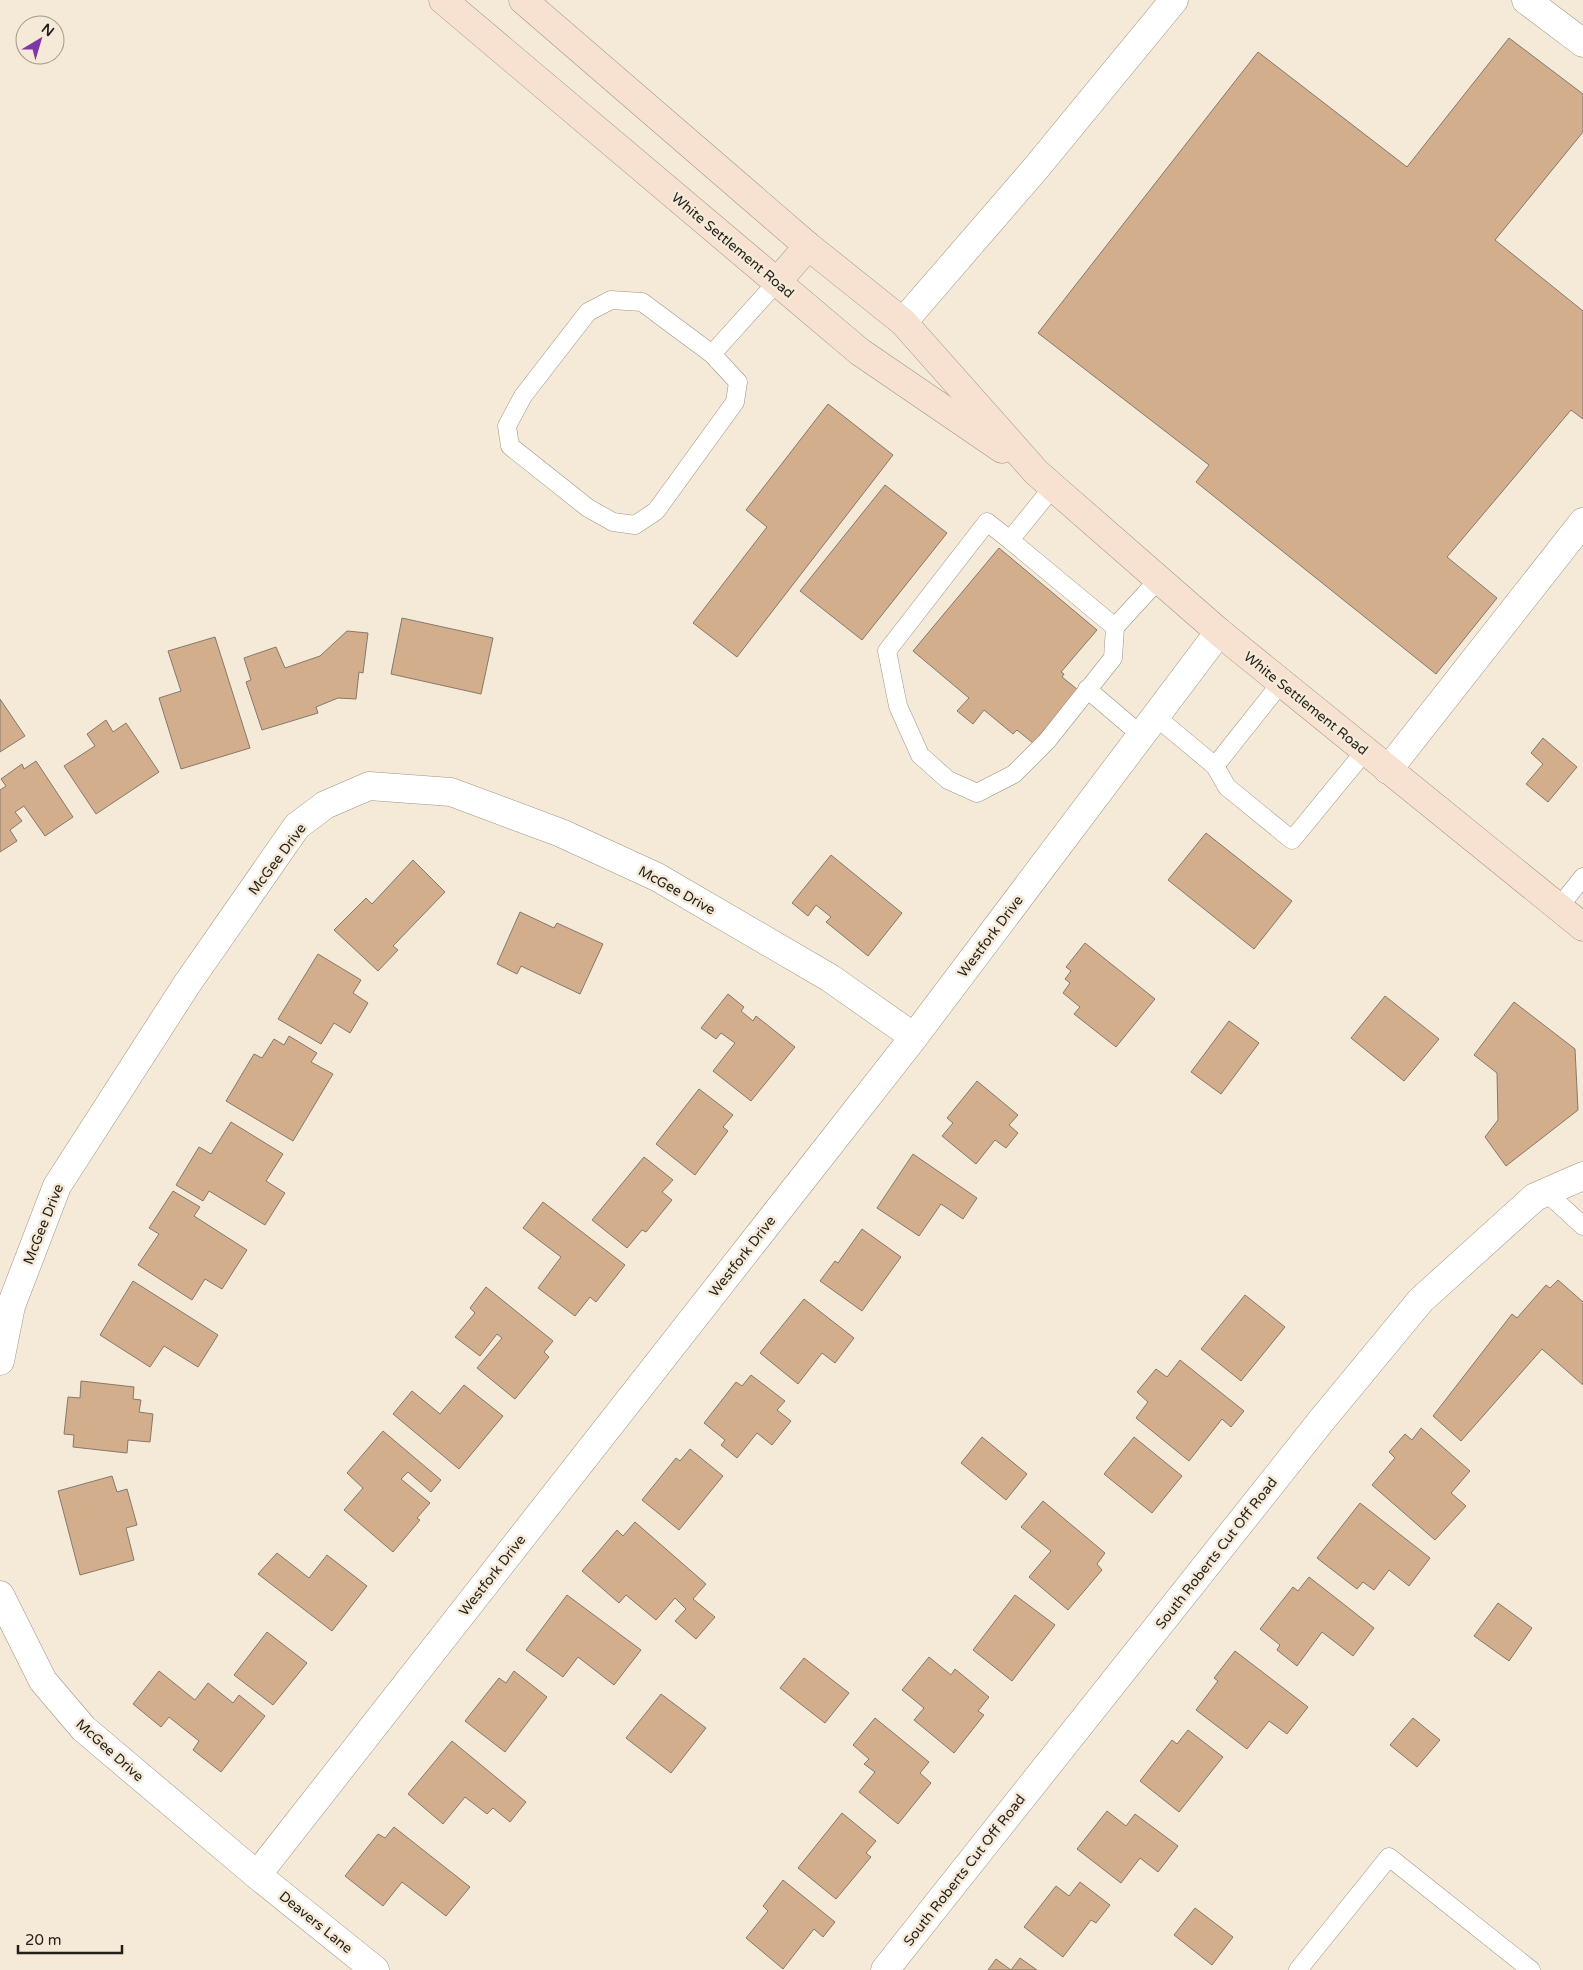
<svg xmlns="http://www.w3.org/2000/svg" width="1583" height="1970" viewBox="0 0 1583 1970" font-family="'Varela Round',sans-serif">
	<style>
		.building { fill: #d3ae8d; stroke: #86786b }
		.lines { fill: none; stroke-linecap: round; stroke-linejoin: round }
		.service-casing { stroke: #9e9484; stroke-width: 19 }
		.minor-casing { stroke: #9e9484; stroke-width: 29 }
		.secondary-casing { stroke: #9e9484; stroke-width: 29 }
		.service { stroke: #fff; stroke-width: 18 }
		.minor { stroke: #fff; stroke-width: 28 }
		.secondary { stroke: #f7e1d0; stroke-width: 28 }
		.labels { text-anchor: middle; stroke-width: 5; stroke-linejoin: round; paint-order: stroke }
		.street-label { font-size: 14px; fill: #221e18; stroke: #f5ead8 }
	</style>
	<rect width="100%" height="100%" fill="#f5ead8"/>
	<g class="building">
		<path d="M1509 38 1583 94V132L1495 240 1583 311V419L1571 410 1447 557 1497 598 1436 674 1196 482 1209 465 1038 333 1258 52 1407 167Z"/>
		<path d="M828 404 893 455 737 657 693 623 767 527 746 510Z"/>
		<path d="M885 485 947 533 862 640 800 591Z"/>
		<path d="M999 548 1097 630 1061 672 1064 674 1062 677 1078 690 1033 743 1017 730 1013 734 984 710 973 724 957 711 969 698 913 651Z"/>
		<path d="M402 618 493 638 481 694 391 674Z"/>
		<path d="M347 631 368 633 363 673 359 672 356 699 338 698 316 707 318 713 262 730 246 682 251 680 244 658 276 647 285 668 320 656Z"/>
		<path d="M215 637 250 748 181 769 159 698 181 691 168 651Z"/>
		<path d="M0 699 25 736 0 752Z"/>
		<path d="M106 720 113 732 126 723 159 772 96 814 64 766 95 746 87 734Z"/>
		<path d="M1543 738 1577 767 1548 802 1526 784 1543 764 1531 753Z"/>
		<path d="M36 761 73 817 45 836 24 806 15 812 22 821 10 830 17 841 0 852V790L6 786 1 779 22 764 24 769Z"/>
		<path d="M1206 833 1292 901 1254 949 1168 880Z"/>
		<path d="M831 855 902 913 868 956 826 922 831 917 816 905 808 916 792 903Z"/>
		<path d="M413 860 445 892 393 946 398 950 378 971 334 930 366 898 372 904Z"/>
		<path d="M520 912 554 928 557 923 603 944 580 994 521 966 517 974 497 964Z"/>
		<path d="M1085 943 1155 999 1116 1047 1074 1014 1080 1007 1063 993 1070 983 1065 979 1071 971 1066 967Z"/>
		<path d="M318 954 361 980 353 993 368 1003 350 1033 334 1023 321 1044 278 1019Z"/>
		<path d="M728 994 744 1007 741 1011 753 1021 756 1016 795 1047 751 1101 713 1071 735 1043 721 1033 716 1039 701 1028Z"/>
		<path d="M1385 996 1439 1039 1404 1081 1351 1038Z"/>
		<path d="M1514 1002 1575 1049 1578 1110 1506 1166 1485 1137 1498 1120 1497 1073 1474 1055Z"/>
		<path d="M1229 1021 1259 1043 1221 1094 1191 1072Z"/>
		<path d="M289 1036 317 1053 311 1062 333 1074 293 1141 226 1101 254 1054 262 1058 274 1039 284 1045Z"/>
		<path d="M977 1081 1018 1115 1009 1125 1018 1133 1006 1148 995 1140 976 1164 942 1136 953 1123 947 1118Z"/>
		<path d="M699 1089 733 1115 723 1127 728 1131 695 1175 656 1144Z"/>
		<path d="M231 1122 283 1154 266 1181 285 1193 265 1225 209 1191 203 1201 176 1185 199 1147 211 1154Z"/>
		<path d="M913 1154 977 1198 963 1219 941 1204 919 1236 877 1208Z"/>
		<path d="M644 1157 673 1180 662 1192 672 1200 646 1232 642 1230 627 1248 592 1220Z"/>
		<path d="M173 1191 200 1207 194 1216 247 1250 222 1289 205 1279 192 1300 138 1265 159 1234 149 1228Z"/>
		<path d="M543 1202 625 1265 596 1302 590 1297 575 1316 538 1288 561 1257 523 1228Z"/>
		<path d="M862 1229 901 1257 862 1311 820 1281 835 1261 838 1263Z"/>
		<path d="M1558 1280 1583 1302V1385L1542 1349 1461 1441 1433 1416 1512 1314 1517 1318 1546 1285 1550 1288Z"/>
		<path d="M133 1281 218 1335 198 1367 164 1346 150 1367 100 1335Z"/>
		<path d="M486 1287 553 1341 544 1352 549 1357 515 1399 477 1368 502 1338 497 1334 480 1356 455 1337 475 1313 470 1308Z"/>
		<path d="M1245 1295 1285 1327 1241 1381 1201 1349Z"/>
		<path d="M804 1299 854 1338 835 1363 822 1353 798 1384 760 1353Z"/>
		<path d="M1180 1360 1244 1411 1231 1427 1222 1419 1189 1461 1136 1418 1148 1402 1137 1392 1156 1369 1167 1377Z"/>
		<path d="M751 1375 785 1401 777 1410 791 1421 772 1445 757 1433 737 1458 721 1445 725 1440 704 1423 736 1382 742 1386Z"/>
		<path d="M81 1381 134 1387 133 1399 141 1400 139 1412 153 1414 150 1442 128 1440 127 1453 73 1447 74 1435 64 1434 68 1397 80 1398Z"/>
		<path d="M464 1385 503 1416 459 1469 393 1414 412 1391 440 1414Z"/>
		<path d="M1421 1428 1470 1471 1451 1493 1466 1506 1435 1540 1372 1485 1395 1458 1389 1452 1405 1434 1412 1440Z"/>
		<path d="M383 1431 441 1480 431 1492 408 1472 401 1479 430 1503 417 1518 420 1520 393 1552 344 1510 363 1488 347 1473Z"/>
		<path d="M982 1437 1027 1474 1006 1500 961 1463Z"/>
		<path d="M1134 1437 1182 1476 1152 1513 1104 1474Z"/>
		<path d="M690 1449 723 1476 679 1530 642 1500 676 1458 680 1461Z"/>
		<path d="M112 1476 117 1492 127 1489 137 1525 126 1528 134 1560 80 1575 58 1491Z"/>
		<path d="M1043 1501 1105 1553 1097 1564 1102 1570 1068 1610 1029 1577 1051 1551 1021 1527Z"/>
		<path d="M1360 1503 1430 1558 1409 1586 1389 1570 1374 1590 1363 1582 1357 1589 1317 1558Z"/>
		<path d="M635 1522 706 1584 693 1599 715 1617 696 1639 675 1621 686 1609 675 1598 656 1620 626 1595 619 1603 582 1571 617 1530 623 1536Z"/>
		<path d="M277 1553 309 1578 327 1555 367 1586 332 1631 258 1574Z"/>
		<path d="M1309 1577 1374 1628 1353 1656 1322 1632 1297 1666 1277 1650 1280 1645 1260 1629 1293 1587 1298 1591Z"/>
		<path d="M567 1595 641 1650 614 1685 578 1657 563 1677 526 1650Z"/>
		<path d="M1015 1595 1055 1625 1012 1681 973 1650Z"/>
		<path d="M1498 1603 1532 1628 1509 1661 1474 1636Z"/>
		<path d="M267 1632 307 1663 273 1705 234 1675Z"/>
		<path d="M1235 1651 1308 1707 1287 1734 1269 1721 1247 1749 1196 1710 1218 1681 1214 1678Z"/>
		<path d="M929 1657 951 1675 955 1669 989 1697 978 1711 984 1715 954 1753 914 1720 924 1708 902 1690Z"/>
		<path d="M804 1658 849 1693 825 1723 780 1688Z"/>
		<path d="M159 1671 195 1700 208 1683 233 1703 239 1695 265 1716 221 1772 193 1750 199 1741 169 1717 161 1727 133 1704Z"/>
		<path d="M514 1671 547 1697 505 1752 465 1721 499 1678 506 1683Z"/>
		<path d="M661 1694 706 1728 671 1773 626 1738Z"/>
		<path d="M875 1718 929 1762 920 1773 931 1783 898 1824 859 1792 875 1772 864 1764 869 1759 853 1745Z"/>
		<path d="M1413 1718 1440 1740 1417 1767 1390 1745Z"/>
		<path d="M1188 1730 1223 1757 1179 1812 1140 1781 1172 1740 1177 1744Z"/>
		<path d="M452 1741 526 1802 510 1822 493 1808 487 1814 465 1797 443 1824 408 1794Z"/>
		<path d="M1107 1811 1126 1826 1135 1814 1178 1846 1158 1872 1140 1858 1121 1883 1077 1849Z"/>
		<path d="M842 1813 876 1841 866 1853 871 1857 836 1899 798 1868Z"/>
		<path d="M394 1827 470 1887 446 1916 402 1882 383 1906 345 1876 378 1834 385 1838Z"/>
		<path d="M783 1880 835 1922 823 1937 814 1929 783 1969 746 1938 768 1911 763 1906Z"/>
		<path d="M1080 1882 1110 1905 1096 1923 1091 1920 1063 1957 1024 1927 1056 1886 1069 1896Z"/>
		<path d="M1195 1908 1233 1937 1212 1965 1174 1935Z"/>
		<path d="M1020 1958 1037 1970H1011Z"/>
		<path d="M996 1959 1011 1970H988Z"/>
	</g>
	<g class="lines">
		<defs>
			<g id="service">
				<path d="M712 354 738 382 735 402 656 511 635 525 613 522 588 508 510 446 507 426 523 396 588 312 611 300 642 302 712 354 777 282"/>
				<path d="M1053 487 1010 540 1115 627 1159 579"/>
				<path d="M1010 540 987 522 887 651 898 706 920 755 948 780 977 793 1014 774 1047 741 1113 658 1115 627"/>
				<path d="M1087 689 1141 735"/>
				<path d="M1155 716 1215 766 1281 683"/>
				<path d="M1215 766 1227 787 1292 840 1365 751"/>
				<path d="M1559 907 1583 877"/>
				<path d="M1546 1192 1583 1226"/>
				<path d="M1298 1970 1389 1857 1531 1970"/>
			</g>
			<g id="minor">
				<path d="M1526 0 1583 43"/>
				<path d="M903 322 1036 168 1174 0"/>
				<path d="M1388 770 1583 522"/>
				<path d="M0 1361 11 1306 57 1186 187 984 297 826 325 805 369 786 451 792 561 833 657 877 830 978 914 1037"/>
				<path d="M0 1595 43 1681 84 1729 257 1875 375 1970"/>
				<path d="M257 1875 914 1037 1219 632"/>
				<path d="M885 1970 1321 1421 1421 1300 1535 1197 1583 1176"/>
			</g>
			<g id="secondary">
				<path d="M443 0 860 352 1002 449"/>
				<path d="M523 0 808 246 903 322 1036 472 1053 487 1219 632 1583 927"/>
				<path d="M777 282 808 246"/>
			</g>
		</defs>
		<use href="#service" class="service-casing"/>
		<use href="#minor" class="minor-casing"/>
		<use href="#secondary" class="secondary-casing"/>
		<use href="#service" class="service"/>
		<use href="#minor" class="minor"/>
		<use href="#secondary" class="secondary"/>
	</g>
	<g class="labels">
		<g class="street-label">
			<text transform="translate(733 245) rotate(40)" y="5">White Settlement Road</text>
			<text transform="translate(1306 703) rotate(39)" y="5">White Settlement Road</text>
			<text transform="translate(277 859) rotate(-53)" y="5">McGee Drive</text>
			<text transform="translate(677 890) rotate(29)" y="5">McGee Drive</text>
			<text transform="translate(990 936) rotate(-53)" y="5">Westfork Drive</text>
			<text transform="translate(43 1224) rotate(-68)" y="5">McGee Drive</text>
			<text transform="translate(742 1256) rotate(-52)" y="5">Westfork Drive</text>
			<text transform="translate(1216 1553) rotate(-52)" y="5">South Roberts Cut Off Road</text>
			<text transform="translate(492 1575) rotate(-52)" y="5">Westfork Drive</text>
			<text transform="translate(110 1750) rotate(42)" y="5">McGee Drive</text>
			<text transform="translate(964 1870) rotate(-52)" y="5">South Roberts Cut Off Road</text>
			<text transform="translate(316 1922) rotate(39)" y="5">Deavers Lane</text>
		</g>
	</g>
	<g transform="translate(40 40) rotate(38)"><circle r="24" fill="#f5ead8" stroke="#a1988b"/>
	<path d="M0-4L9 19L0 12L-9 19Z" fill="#8036a8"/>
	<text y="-8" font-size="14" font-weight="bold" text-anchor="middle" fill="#221e18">N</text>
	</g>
	<path d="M18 1945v8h104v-8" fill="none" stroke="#221e18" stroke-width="2.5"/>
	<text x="25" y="1945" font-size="15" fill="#221e18" stroke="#f5ead8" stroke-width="4" paint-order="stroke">20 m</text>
</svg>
